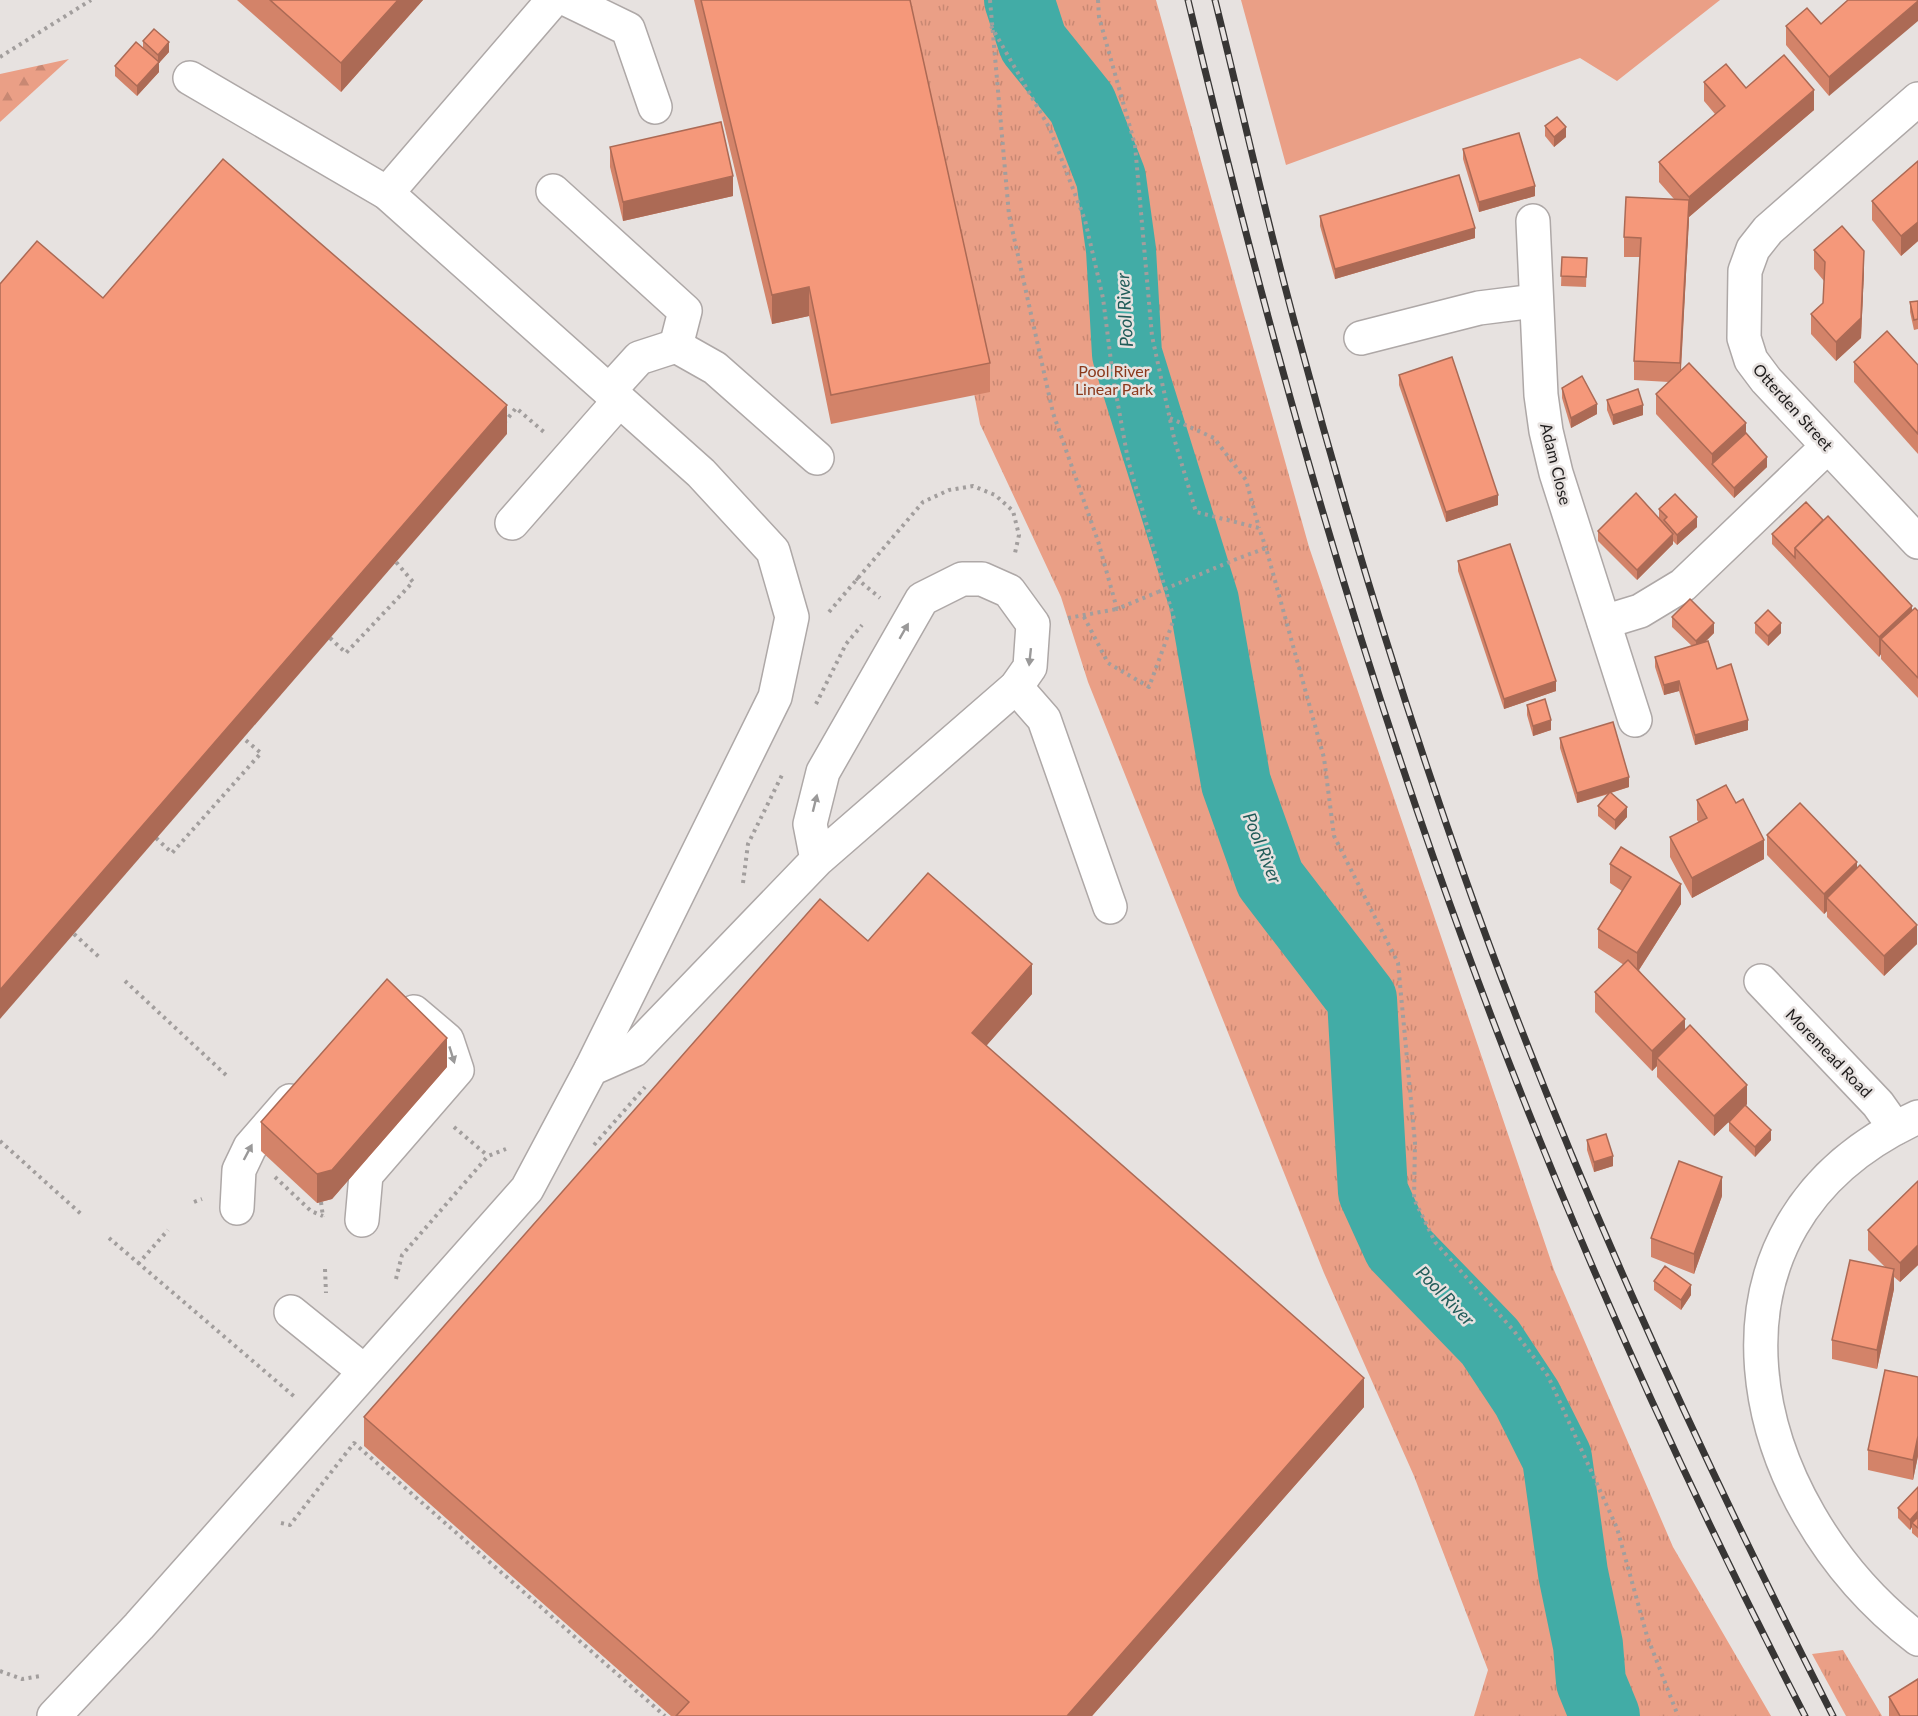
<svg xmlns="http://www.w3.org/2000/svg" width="1918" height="1716" viewBox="0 0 1918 1716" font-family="Lato,sans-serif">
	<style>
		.green { fill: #ea9f86 }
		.forest { fill: url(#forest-firs) }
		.park { fill: url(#park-tufts) }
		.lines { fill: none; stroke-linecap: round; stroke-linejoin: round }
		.river { stroke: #42aca6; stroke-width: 70 }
		.minor-casing { stroke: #aea8a7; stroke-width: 36 }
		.path { stroke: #a29e9d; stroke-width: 4; stroke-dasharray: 3 4.5; stroke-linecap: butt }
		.minor { stroke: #fff; stroke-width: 33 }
		.rail-casing { stroke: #383635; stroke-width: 7 }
		.rail { stroke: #e7e2e0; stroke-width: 4.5; stroke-dasharray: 14; stroke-linecap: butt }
		.path-bridge { stroke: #a29e9d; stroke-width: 4; stroke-dasharray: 3 4.5; stroke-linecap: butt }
		.wall { fill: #d38369 }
		.shaded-wall { fill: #ac6a55 }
		.building { fill: #f5987a; stroke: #ac6a55; stroke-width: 1.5 }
		.oneway { fill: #9a9999 }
		.labels { text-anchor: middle; stroke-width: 5; stroke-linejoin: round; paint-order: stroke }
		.park-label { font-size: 16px; fill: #8b391c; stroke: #e7e2e0 }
		.street-label { font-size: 16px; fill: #1e1c1c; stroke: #e7e2e0 }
		.water-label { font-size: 18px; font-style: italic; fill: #215c59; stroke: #e7e2e0 }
	</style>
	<defs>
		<pattern id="forest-firs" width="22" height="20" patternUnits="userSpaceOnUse" patternTransform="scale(1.5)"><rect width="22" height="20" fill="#ea9f86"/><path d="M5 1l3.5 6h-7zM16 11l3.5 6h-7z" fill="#c88873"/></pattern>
		<pattern id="park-tufts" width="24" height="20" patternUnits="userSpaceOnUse" patternTransform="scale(1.5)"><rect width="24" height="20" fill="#ea9f86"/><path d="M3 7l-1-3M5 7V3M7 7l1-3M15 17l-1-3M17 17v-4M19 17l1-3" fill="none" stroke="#c88873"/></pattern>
	</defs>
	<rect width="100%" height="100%" fill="#e7e2e0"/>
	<path class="green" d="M1241 0H1720L1617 81 1580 58 1286 165Z"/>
	<path class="forest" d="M69 59 0 122V74Z"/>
	<g class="park">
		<path d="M897 0H1156L1309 547 1554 1270 1673 1547 1771 1716H1474L1488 1670 1414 1476 1324 1273 1088 682 1061 597 980 424Z"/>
		<path d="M1843 1650 1882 1716H1846L1812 1654Z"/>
	</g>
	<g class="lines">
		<path class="river" d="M1019 0 1033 43 1082 104 1111 178 1121 250 1127 354 1204 601 1236 783 1270 879 1362 999 1373 1192 1398 1247 1490 1342 1527 1398 1557 1458 1573 1573 1588 1645 1591 1682 1605 1716"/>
		<defs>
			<g id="minor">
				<path d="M568 0 628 29 655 107"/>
				<path d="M190 78 387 193 701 473 773 551 792 617 775 697 591 1069"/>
				<path d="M1918 99 1768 230 1753 249 1745 271 1744 338 1751 360 1766 380 1918 542"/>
				<path d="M553 191 685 311 676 346"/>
				<path d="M387 193 553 0"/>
				<path d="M1533 221 1541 395 1546 431 1556 473 1635 720"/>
				<path d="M1361 338 1479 308 1536 301"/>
				<path d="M609 391 639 358 676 346 715 368 817 458"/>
				<path d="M512 523 619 401"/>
				<path d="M1604 622 1640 611 1683 585 1827 447"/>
				<path d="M1016 687 1044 719 1110 907"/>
				<path d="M1761 981 1878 1104 1895 1128"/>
				<path d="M1918 1117C1678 1226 1741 1504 1918 1639"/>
				<path d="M237 1208 239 1170 250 1147 290 1101"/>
				<path d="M362 1220 366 1175 457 1070 447 1040 414 1012"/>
				<path d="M291 1312 364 1371"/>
				<path d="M54 1716 139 1626 527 1189 591 1069 634 1050 817 860 1016 687 1030 667 1033 624 1009 591 982 579H962L922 599 823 772 810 824 817 860"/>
			</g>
		</defs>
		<use href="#minor" class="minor-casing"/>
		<g class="path">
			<path d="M990 0 1009 215 1053 413 1098 541 1117 609 1158 592"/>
			<path d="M1098 0 1099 17 1135 145 1152 336 1174 438 1196 512 1259 528 1266 548"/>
			<path d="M991 26 1050 129 1085 220 1103 298 1113 377 1128 460 1174 619 1149 687 1108 663 1083 615"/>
			<path d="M0 57 91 0"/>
			<path d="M1170 418 1214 438 1246 480 1259 528"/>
			<path d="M504 423 516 408 544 432"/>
			<path d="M1234 560 1266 548 1324 758 1334 836 1398 963 1415 1143 1414 1199 1435 1242 1514 1331 1548 1376 1617 1528 1647 1636 1678 1716"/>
			<path d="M856 578 880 598"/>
			<path d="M829 612 923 502 949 490 973 486 995 495 1013 511 1019 535 1015 553"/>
			<path d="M1068 618 1117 609"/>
			<path d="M330 638 346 653 413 582 396 562"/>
			<path d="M816 704 846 644 862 625"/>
			<path d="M156 838 172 853 261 753 243 738"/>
			<path d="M743 883 748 844 783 773"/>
			<path d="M74 934 99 957"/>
			<path d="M125 981 227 1076"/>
			<path d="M454 1127 488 1156"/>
			<path d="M0 1141 81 1214"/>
			<path d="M594 1145 645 1087"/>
			<path d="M275 1177 311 1211 323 1216"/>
			<path d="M194 1202 202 1199"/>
			<path d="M321 1202 323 1217"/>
			<path d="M109 1238 296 1398"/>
			<path d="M138 1264 168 1230"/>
			<path d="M325 1269 326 1293"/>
			<path d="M396 1279 402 1255 488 1156 506 1149"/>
			<path d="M281 1523 290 1525 354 1443 665 1716"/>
			<path d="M0 1671 22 1679 41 1676"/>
		</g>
		<use href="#minor" class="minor"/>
		<defs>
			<g id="rail">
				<path d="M1188 0C1264 318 1351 635 1464 943 1560 1207 1676 1466 1805 1716"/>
				<path d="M1215 0C1243 113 1268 227 1299 339 1347 519 1402 699 1464 875 1566 1164 1694 1443 1833 1716"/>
			</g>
		</defs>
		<use href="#rail" class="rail-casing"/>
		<use href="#rail" class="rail"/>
		<path class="path-bridge" d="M1158 592 1234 560"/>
	</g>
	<g class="wall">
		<path d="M237 0H423L341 92Z"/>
		<path d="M694 0H910L990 363V392L831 424 809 316 772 324Z"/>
		<path d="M1848 0 1829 96 1786 45V26L1821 24Z"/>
		<path d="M143 41 169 52 159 63V72L137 96 115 76V66L143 48Z"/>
		<path d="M1704 82 1746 88 1814 110 1689 217 1681 371 1746 433 1767 467 1734 498 1656 414V394L1669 382 1634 380V361L1640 257H1624V237L1674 199 1659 182V162L1715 114 1704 101Z"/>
		<path d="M1545 126 1566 137 1554 147 1545 136Z"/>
		<path d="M610 147 733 196 623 221 610 167Z"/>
		<path d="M1463 149 1535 196 1479 212 1463 159Z"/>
		<path d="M1918 161V241L1901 256 1872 220V201Z"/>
		<path d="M1320 216 1475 238 1335 279 1320 226Z"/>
		<path d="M1814 250 1864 271 1861 338 1836 361 1811 334V314L1823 303 1824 281 1814 269Z"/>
		<path d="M1562 257 1587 258 1586 287 1561 286Z"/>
		<path d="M1918 301V329L1914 330 1910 312V302Z"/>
		<path d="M1854 362 1918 365V454L1854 382Z"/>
		<path d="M1399 375 1498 505 1446 522 1399 385Z"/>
		<path d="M1562 388 1597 414 1571 428 1562 398Z"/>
		<path d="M1607 400 1643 415 1613 425 1607 410Z"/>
		<path d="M1659 509 1697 527 1677 545 1673 541V544L1637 580 1598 541V531L1659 519Z"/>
		<path d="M1772 534 1912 610 1918 611V698L1881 659V654L1879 657 1772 544Z"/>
		<path d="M1458 561 1556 691 1504 709 1458 571Z"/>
		<path d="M1672 617 1714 633 1705 642 1717 669 1748 730 1695 745 1679 691 1664 695 1655 667V657L1692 646 1672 627Z"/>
		<path d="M1755 623 1781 633 1768 646 1755 633Z"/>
		<path d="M1527 705 1551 730 1533 736 1527 715Z"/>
		<path d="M1560 738 1629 787 1611 793 1627 817 1615 830 1598 816V806L1609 794 1577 803 1560 748Z"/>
		<path d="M1697 800 1736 803 1764 859 1692 898 1670 857V837L1699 823 1697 820Z"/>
		<path d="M1767 835 1857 869 1917 944 1884 976 1827 917V911L1824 914 1767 855Z"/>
		<path d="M1610 864 1681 904 1639 970 1685 1030 1747 1104 1746 1106 1771 1140 1755 1157 1729 1131V1122L1732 1119 1714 1136 1657 1077V1066L1652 1071 1595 1012V992L1624 965 1598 948V929L1622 891 1610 883Z"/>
		<path d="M868 941 1032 994 986 1046 1364 1407 1092 1716H671L364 1446V1417Z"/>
		<path d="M447 1067 332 1199 317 1203 261 1151V1122Z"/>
		<path d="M1587 1140 1613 1166 1594 1172 1587 1150Z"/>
		<path d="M1918 1181V1265L1900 1282 1894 1277V1289L1877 1369 1832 1359V1340L1885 1267 1868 1250V1230Z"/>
		<path d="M1722 1196 1694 1274 1651 1257V1238Z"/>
		<path d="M1654 1281 1691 1295 1681 1310 1654 1290Z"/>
		<path d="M1918 1377V1456L1913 1480 1868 1470V1450Z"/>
		<path d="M1918 1487V1538L1912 1533V1527L1910 1530 1898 1518V1508Z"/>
		<path d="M1889 1697 1918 1716H1889Z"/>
	</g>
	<g class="shaded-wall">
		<path d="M398 0H423L341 92V63Z"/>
		<path d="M1918 1V21L1829 96V77Z"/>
		<path d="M169 42V52L159 63V72L137 96V86L158 63V55Z"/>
		<path d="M1814 90V110L1689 217V197Z"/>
		<path d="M1566 127V137L1554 147V137Z"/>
		<path d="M733 176V196L623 221V202Z"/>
		<path d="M1535 186V196L1479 212V202Z"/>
		<path d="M1689 200V220L1680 383V363Z"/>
		<path d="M1918 222V241L1901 256V236Z"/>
		<path d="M1475 228V238L1335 279V269Z"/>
		<path d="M1864 251V271L1861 338 1836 361V342Z"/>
		<path d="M809 287V316L772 324V295Z"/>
		<path d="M1597 404V414L1571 428V418Z"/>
		<path d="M507 405V434L0 1019V990Z"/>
		<path d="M1643 405V415L1613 425V415Z"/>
		<path d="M1746 423V442L1712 464V454Z"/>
		<path d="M1767 457V467L1734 498V488Z"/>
		<path d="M1498 495V505L1446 522V512Z"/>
		<path d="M1697 517V527L1677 545V535Z"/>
		<path d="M1673 534V544L1637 580V570Z"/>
		<path d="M1912 606V625L1881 639V654L1879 657V637Z"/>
		<path d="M1714 623V633L1696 651V641Z"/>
		<path d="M1781 623V633L1768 646V636Z"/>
		<path d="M1556 681V691L1504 709V699Z"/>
		<path d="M1679 681V691L1664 695V685Z"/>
		<path d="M1551 720V730L1533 736V726Z"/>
		<path d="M1748 720V730L1695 745V735Z"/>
		<path d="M1629 777V787L1577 803V793Z"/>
		<path d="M1627 807V817L1615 830V820Z"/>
		<path d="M1764 840V859L1692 898V878Z"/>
		<path d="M1857 862V882L1827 898V911L1824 914V894Z"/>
		<path d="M1681 884V904L1637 973V953Z"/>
		<path d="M1917 925V944L1884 976V956Z"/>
		<path d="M1032 964V994L972 1062V1033Z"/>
		<path d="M1685 1019V1039L1657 1058V1066L1652 1071V1051Z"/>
		<path d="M447 1038V1067L332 1199 317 1203V1174Z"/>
		<path d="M1747 1085V1104L1714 1136V1116Z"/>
		<path d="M1771 1130V1140L1755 1157V1147Z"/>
		<path d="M1613 1156V1166L1594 1172V1162Z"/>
		<path d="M1722 1177V1196L1694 1274V1254Z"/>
		<path d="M1918 1245V1265L1900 1282V1263Z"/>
		<path d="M1894 1269V1289L1877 1369V1350Z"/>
		<path d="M1691 1285V1295L1681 1310V1300Z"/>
		<path d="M1364 1378V1407L1092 1716H1067Z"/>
		<path d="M1918 1436V1456L1913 1480V1460Z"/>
		<path d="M1918 1511V1521L1912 1523V1527L1910 1530V1520Z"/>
	</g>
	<g class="building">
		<path d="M270 0H398L341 63Z"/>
		<path d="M701 0H910L990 363 831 395 809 287 772 295Z"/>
		<path d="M1848 0H1918V1L1829 77 1786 26 1807 8 1821 24Z"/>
		<path d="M154 29 169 42 158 55 143 41Z"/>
		<path d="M136 42 159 62 137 86 115 66Z"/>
		<path d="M1784 55 1814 90 1689 197 1659 162 1725 106 1704 82 1726 64 1746 88Z"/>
		<path d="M1557 117 1566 127 1554 137 1545 126Z"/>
		<path d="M721 122 733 176 623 202 610 147Z"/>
		<path d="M1519 133 1535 186 1479 202 1463 149Z"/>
		<path d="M223 159 507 405 0 990V284L37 241 103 298Z"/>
		<path d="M1918 161V222L1901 236 1872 201Z"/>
		<path d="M1459 175 1475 228 1335 269 1320 216Z"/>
		<path d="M1626 197 1689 200 1680 363 1634 361 1641 238 1624 237Z"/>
		<path d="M1842 226 1864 251 1861 318 1836 342 1811 314 1823 303 1825 262 1814 250Z"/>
		<path d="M1562 257 1587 258 1586 277 1561 276Z"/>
		<path d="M1918 301V319L1914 320 1910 302Z"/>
		<path d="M1887 331 1918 365V434L1854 362Z"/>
		<path d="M1452 357 1498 495 1446 512 1399 375Z"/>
		<path d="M1689 363 1746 423 1712 454 1656 394Z"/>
		<path d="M1582 376 1597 404 1571 418 1562 388Z"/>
		<path d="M1638 389 1643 405 1613 415 1607 400Z"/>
		<path d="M1746 433 1767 457 1734 488 1712 464Z"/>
		<path d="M1636 493 1673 534 1637 570 1598 531Z"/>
		<path d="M1675 494 1697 517 1677 535 1664 520 1667 517 1659 509Z"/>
		<path d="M1806 502 1823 520 1795 548V558L1772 534Z"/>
		<path d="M1828 516 1912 606 1879 637 1795 548Z"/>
		<path d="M1510 544 1556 681 1504 699 1458 561Z"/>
		<path d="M1690 599 1714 623 1696 641 1672 617Z"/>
		<path d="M1915 608 1918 611V678L1881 639Z"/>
		<path d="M1768 610 1781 623 1768 636 1755 623Z"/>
		<path d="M1708 641 1717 669 1731 664 1748 720 1695 735 1679 681 1664 685 1655 657Z"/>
		<path d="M1545 699 1551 720 1533 726 1527 705Z"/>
		<path d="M1613 722 1629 777 1577 793 1560 738Z"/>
		<path d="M1726 785 1736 803 1743 799 1764 840 1692 878 1670 837 1707 818 1697 800Z"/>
		<path d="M1610 792 1627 807 1615 820 1598 806Z"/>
		<path d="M1800 803 1857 862 1824 894 1767 835Z"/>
		<path d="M1621 847 1681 884 1637 953 1598 929 1631 877 1610 864Z"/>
		<path d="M1860 865 1917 925 1884 956 1827 898Z"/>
		<path d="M928 873 1032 964 972 1033 1364 1378 1067 1716H676L689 1702 364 1417 820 899 868 941Z"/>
		<path d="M1628 960 1685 1019 1652 1051 1595 992Z"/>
		<path d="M387 979 447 1038 332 1170 317 1174 261 1122Z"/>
		<path d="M1690 1025 1747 1085 1714 1116 1657 1058Z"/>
		<path d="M1745 1105 1771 1130 1755 1147 1729 1122Z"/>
		<path d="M1606 1134 1613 1156 1594 1162 1587 1140Z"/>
		<path d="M1679 1161 1722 1177 1694 1254 1651 1238Z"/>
		<path d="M1918 1181V1245L1900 1263 1868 1230Z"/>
		<path d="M1850 1260 1894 1269 1877 1350 1832 1340Z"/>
		<path d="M1665 1266 1691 1285 1681 1300 1654 1281Z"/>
		<path d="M1885 1370 1918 1377V1436L1913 1460 1868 1450Z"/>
		<path d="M1918 1487V1511L1910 1520 1898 1508Z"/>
		<path d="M1918 1517V1528L1912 1523Z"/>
		<path d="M1918 1679V1716H1900L1889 1697Z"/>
	</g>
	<defs><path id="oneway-solid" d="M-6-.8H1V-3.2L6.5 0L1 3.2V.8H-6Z" transform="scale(1.5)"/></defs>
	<g class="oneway">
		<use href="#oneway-solid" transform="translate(904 631) rotate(-60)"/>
		<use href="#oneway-solid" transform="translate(1030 657) rotate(96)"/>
		<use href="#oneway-solid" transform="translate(815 803) rotate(-76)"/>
		<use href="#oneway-solid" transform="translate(452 1055) rotate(73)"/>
		<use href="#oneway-solid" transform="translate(248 1152) rotate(-62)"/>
	</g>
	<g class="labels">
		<g class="park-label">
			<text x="1114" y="377">Pool River<tspan x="1114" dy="18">Linear Park</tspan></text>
		</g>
		<g class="street-label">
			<text transform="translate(1793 407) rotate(48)" y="6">Otterden Street</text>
			<text transform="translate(1556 464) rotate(76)" y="6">Adam Close</text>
			<text transform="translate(1829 1053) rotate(46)" y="6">Moremead Road</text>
		</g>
		<g class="water-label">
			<text transform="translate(1125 310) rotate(-93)" y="6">Pool River</text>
			<text transform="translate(1262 848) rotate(68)" y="6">Pool River</text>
			<text transform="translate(1445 1296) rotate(46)" y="6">Pool River</text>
		</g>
	</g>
</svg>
